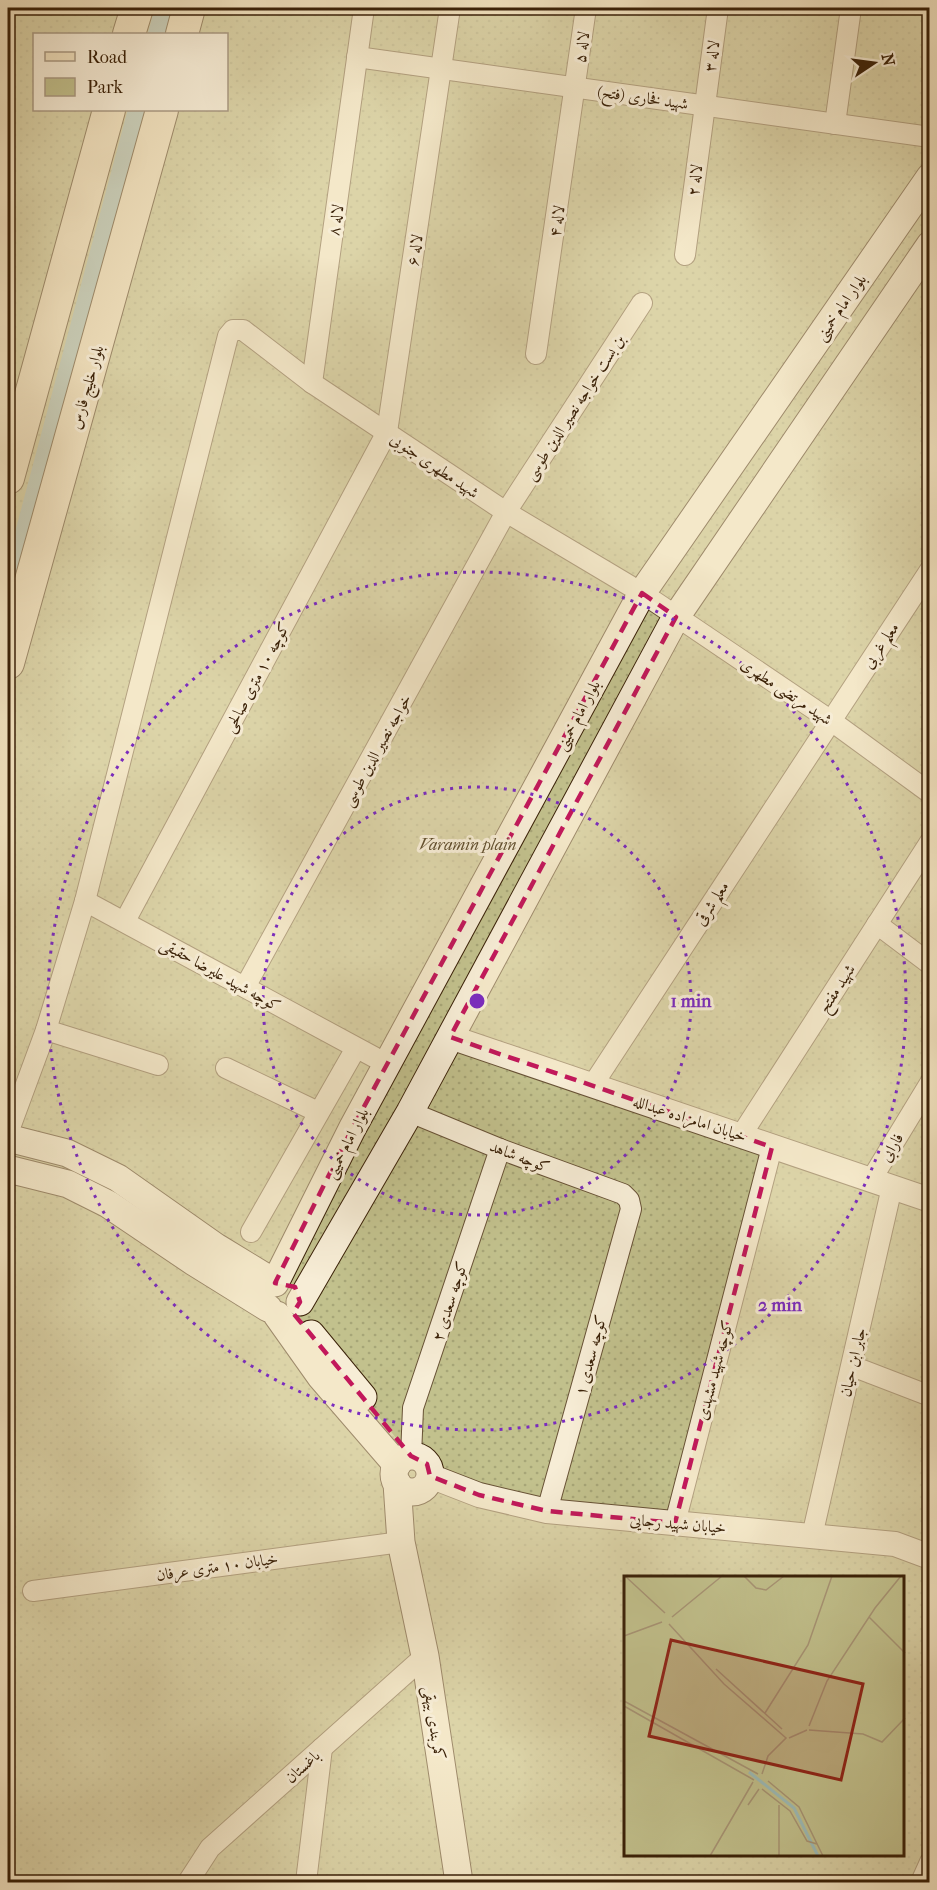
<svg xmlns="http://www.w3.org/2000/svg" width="937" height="1890" viewBox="0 0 937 1890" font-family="'IM FELL French Canon',Amiri,serif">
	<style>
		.green { fill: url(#green-dots); stroke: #7e714a; stroke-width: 1.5; fill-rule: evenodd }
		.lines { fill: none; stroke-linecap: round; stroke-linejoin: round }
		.canal { stroke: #9dbdba; stroke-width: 20 }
		.minor-casing { stroke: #685236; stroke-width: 22 }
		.tertiary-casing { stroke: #685236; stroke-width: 26 }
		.secondary-casing { stroke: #3a2108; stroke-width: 29 }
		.primary-casing { stroke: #3a2108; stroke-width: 34 }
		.minor { stroke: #f7edd6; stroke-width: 20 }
		.tertiary { stroke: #f7edd6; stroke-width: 24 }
		.secondary { stroke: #f7edd6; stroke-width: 27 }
		.primary { stroke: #f2e3c0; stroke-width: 32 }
		.marked { fill: none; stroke: #c2185b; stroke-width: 4.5; stroke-dasharray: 12 8; stroke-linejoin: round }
		.ring { fill: none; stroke: #7b2cbf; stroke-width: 3; stroke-dasharray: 3 6 }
		.labels { text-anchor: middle; stroke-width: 6; stroke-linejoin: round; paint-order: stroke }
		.street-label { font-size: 16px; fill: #3a2108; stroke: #f7edd6 }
		.park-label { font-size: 16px; font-style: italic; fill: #635130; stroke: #f7edd6 }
		.inset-river { fill: none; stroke: #9dbdba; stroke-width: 3 }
		.inset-road { fill: none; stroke: #a89576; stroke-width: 1.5 }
		.view { fill: #8f2418; fill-opacity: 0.15; stroke: #8f2418; stroke-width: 3 }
		.inset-edge { fill: none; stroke: #3a2108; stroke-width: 3 }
		.centre { fill: #7b2cbf; stroke: #f7edd6; stroke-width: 3 }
		.ring-label { font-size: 18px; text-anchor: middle; font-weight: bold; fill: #7b2cbf; stroke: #f7edd6; stroke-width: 6; stroke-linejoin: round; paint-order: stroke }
	</style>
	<defs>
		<pattern id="green-dots" width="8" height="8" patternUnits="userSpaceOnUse" patternTransform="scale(1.5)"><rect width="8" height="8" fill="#c2c18d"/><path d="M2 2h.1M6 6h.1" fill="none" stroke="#a7a678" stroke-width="1.8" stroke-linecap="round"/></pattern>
	</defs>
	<rect width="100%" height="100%" fill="#f2e3c0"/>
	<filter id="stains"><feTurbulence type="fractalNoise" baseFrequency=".00333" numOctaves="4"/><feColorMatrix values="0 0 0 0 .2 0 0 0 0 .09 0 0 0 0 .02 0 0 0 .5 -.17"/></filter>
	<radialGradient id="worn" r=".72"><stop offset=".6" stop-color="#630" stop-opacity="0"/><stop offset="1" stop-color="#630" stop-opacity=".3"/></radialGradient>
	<path class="green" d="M8 8H929V1882H8ZM34 34H226V110H34ZM625 1578H902V1856H625Z"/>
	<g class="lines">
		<g class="canal">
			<path d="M158 34 165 8"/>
			<path d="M8 597 138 110"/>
		</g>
		<defs>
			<g id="minor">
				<path d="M357 57 930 137"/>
				<path d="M835 124 851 8"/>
				<path d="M685 255 718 8"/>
				<path d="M536 354 586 8"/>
				<path d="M312 383 364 8"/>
				<path d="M85 901 387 1064"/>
				<path d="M125 921 387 432 450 8"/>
				<path d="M877 924 930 964"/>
				<path d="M245 987 506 512 642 303"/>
				<path d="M46 1030 158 1065"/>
				<path d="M226 1068 318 1112"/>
				<path d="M592 1086 930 570"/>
				<path d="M410 1112 500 1149 623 1194 629 1200 631 1209 547 1511"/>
				<path d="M8 1133 46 1030 85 901 228 336 233 330H243L312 383 506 512 642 593 830 720 930 793"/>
				<path d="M742 1134 930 842"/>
				<path d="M871 1180 930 1083"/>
				<path d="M251 1232 356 1048"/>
				<path d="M852 1366 930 1396"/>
				<path d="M411 1456 413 1408 500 1149"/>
				<path d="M675 1523 772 1147"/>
				<path d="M812 1536 892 1187"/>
				<path d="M33 1591 401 1542"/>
				<path d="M188 1882 210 1848 425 1656"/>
				<path d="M306 1882 322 1748"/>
				<path d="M921 1882 930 1862"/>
			</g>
			<g id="tertiary">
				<path d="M450 1037 930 1200"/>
				<path d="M430 1476 479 1495 547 1511 895 1544 930 1557"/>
			</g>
			<g id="secondary">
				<path d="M8 1138 67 1153 118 1178 216 1247 275 1283 352 1129 642 593 930 177"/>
				<path d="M8 1169 68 1184 108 1204 194 1262 268 1308"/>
				<path d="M300 1302 410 1112 676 617 930 245"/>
				<path d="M277 1315 321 1377 397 1465"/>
				<path d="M311 1334 363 1397"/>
				<circle cx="412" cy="1474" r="18"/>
				<path d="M397 1483 401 1542 425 1656 459 1882"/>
			</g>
			<g id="primary">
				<path d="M129 34 137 8"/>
				<path d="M182 34 189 8"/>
				<path d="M8 478 109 110"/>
				<path d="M8 663 162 110"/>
			</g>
		</defs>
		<use href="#minor" class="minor-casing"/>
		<use href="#tertiary" class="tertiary-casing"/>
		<use href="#secondary" class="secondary-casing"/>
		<use href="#primary" class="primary-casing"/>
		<use href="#minor" class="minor"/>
		<use href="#tertiary" class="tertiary"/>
		<use href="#secondary" class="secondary"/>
		<use href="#primary" class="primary"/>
	</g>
	<path d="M0 0H937V1890H0ZM642 593 676 617 450 1037 772 1147 675 1523 547 1511 479 1495 430 1476 427 1464 411 1456 293 1313 300 1302 295 1287 275 1283 352 1129Z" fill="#f2e3c0" fill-opacity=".55" fill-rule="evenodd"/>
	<path class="marked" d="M642 593 676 617 450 1037 772 1147 675 1523 547 1511 479 1495 430 1476 427 1464 411 1456 293 1313 300 1302 295 1287 275 1283 352 1129Z"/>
	<g class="ring">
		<circle cx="477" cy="1001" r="214"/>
		<circle cx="477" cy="1001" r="429"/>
	</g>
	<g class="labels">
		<g class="street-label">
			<text transform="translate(581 47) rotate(-83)" y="6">لاله ۵</text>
			<text transform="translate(711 56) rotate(-82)" y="6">لاله ۳</text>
			<text transform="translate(643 97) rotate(8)" y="6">شهید فخاری (فتح)</text>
			<text transform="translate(694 180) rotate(-83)" y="6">لاله ۲</text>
			<text transform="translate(335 220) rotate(-82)" y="6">لاله ۸</text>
			<text transform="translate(556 221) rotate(-81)" y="6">لاله ۴</text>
			<text transform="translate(414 250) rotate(-81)" y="6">لاله ۶</text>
			<text transform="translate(840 307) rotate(-55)" y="6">بلوار امام خمینی</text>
			<text transform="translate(86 387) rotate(-74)" y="6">بلوار خلیج فارس</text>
			<text transform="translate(574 407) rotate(-57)" y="6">بن بست خواجه نصیر الدین طوسی</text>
			<text transform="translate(435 465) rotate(34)" y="6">شهید مطهری جنوبی</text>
			<text transform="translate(880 645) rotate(-56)" y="6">معلم غربی</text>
			<text transform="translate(256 677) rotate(-62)" y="6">کوچه ۱۰ متری صالحی</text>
			<text transform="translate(787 691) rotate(34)" y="6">شهید مرتضی مطهری</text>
			<text transform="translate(577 715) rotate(-62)" y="6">بلوار امام خمینی</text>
			<text transform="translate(376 750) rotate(-61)" y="6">خواجه نصیر الدین طوسی</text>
			<text transform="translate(711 903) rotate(-57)" y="6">معلم شرقی</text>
			<text transform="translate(221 974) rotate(29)" y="6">کوچه شهید علیرضا حقیقی</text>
			<text transform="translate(836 988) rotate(-57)" y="6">شهید مفتح</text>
			<text transform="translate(690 1118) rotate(18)" y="6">خیابان امامزاده عبدالله</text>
			<text transform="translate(346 1143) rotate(-63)" y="6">بلوار امام خمینی</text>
			<text transform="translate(891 1147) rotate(-59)" y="6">فارابی</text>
			<text transform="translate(520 1156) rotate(21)" y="6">کوچه شاهد</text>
			<text transform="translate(449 1301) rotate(-72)" y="6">کوچه سعدی ۲</text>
			<text transform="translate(590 1355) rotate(-75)" y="6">کوچه سعدی ۱</text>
			<text transform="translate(852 1362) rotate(-77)" y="6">جابر ابن حیان</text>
			<text transform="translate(714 1370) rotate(-75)" y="6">کوچه شهید مشهدی</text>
			<text transform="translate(678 1523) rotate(5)" y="6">خیابان شهید رجایی</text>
			<text transform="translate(217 1566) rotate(-8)" y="6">خیابان ۱۰ متری عرفان</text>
			<text transform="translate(435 1723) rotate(82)" y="6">کمربندی بیهقی</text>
			<text transform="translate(302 1766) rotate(-42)" y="6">باغستان</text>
		</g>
		<g class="park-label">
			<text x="468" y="850">Varamin plain</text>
		</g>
	</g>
	<g transform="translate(624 1576)">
		<rect width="280" height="280" fill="#f2e3c0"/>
		<path d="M0 0H280V280H0Z" fill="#c2c18d"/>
		<path d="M15 180 29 187V199L35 201 31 220 23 219 18 227 8 229 0 225V191L5 183Z" fill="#c2c18d"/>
		<path class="inset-river" d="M125 196 170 232 194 280"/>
		<path class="inset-road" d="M1 0 41 37M120 0 132 12 142 14 160 0M48 41 98 0M245 41 281 77M45 48 100 108 162 162 144 180 138 198M0 60 38 46M92 93 158 153M0 125 134 198M0 130 130 204M141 137 184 69 208 0M185 150 203 105 251 32 277 0M185 154 239 158 258 166 281 142M165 162 183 154M144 205 175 231 199 280M138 213 166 235 183 265 193 268M124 229 135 213M86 280 129 206M155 280V229"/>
		<path class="view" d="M47 64 239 108 217 204 25 160Z"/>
		<rect width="280" height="280" class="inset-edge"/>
	</g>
	<circle cx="477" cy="1001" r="9" class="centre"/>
	<g class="ring-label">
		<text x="691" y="1007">1 min</text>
		<text x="780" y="1311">2 min</text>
	</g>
	<rect width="937" height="1890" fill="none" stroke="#f2e3c0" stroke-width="30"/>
	<rect x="9" y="9" width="919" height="1872" fill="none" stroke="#3a2108" stroke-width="3"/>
	<rect x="15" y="15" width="907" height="1860" fill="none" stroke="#3a2108" stroke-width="1.5"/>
	<rect x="33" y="33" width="195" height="78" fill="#f7edd6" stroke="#ab9b84" stroke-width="1.5"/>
	<rect x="45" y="52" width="30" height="9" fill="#f2e3c0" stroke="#ab9b84" stroke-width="1.5"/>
	<text x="87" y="63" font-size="18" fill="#3a2108">Road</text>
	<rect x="45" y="78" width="30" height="18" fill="#c2c18d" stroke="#ab9b84" stroke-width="1.5"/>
	<text x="87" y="93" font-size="18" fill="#3a2108">Park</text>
	<g transform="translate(874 63) rotate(77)" stroke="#f7edd6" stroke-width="4.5" paint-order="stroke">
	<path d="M0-4.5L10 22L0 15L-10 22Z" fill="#3a2108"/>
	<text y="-9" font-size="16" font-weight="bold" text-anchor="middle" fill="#3a2108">N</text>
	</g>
	<rect width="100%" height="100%" filter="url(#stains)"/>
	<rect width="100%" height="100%" fill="url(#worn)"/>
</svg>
